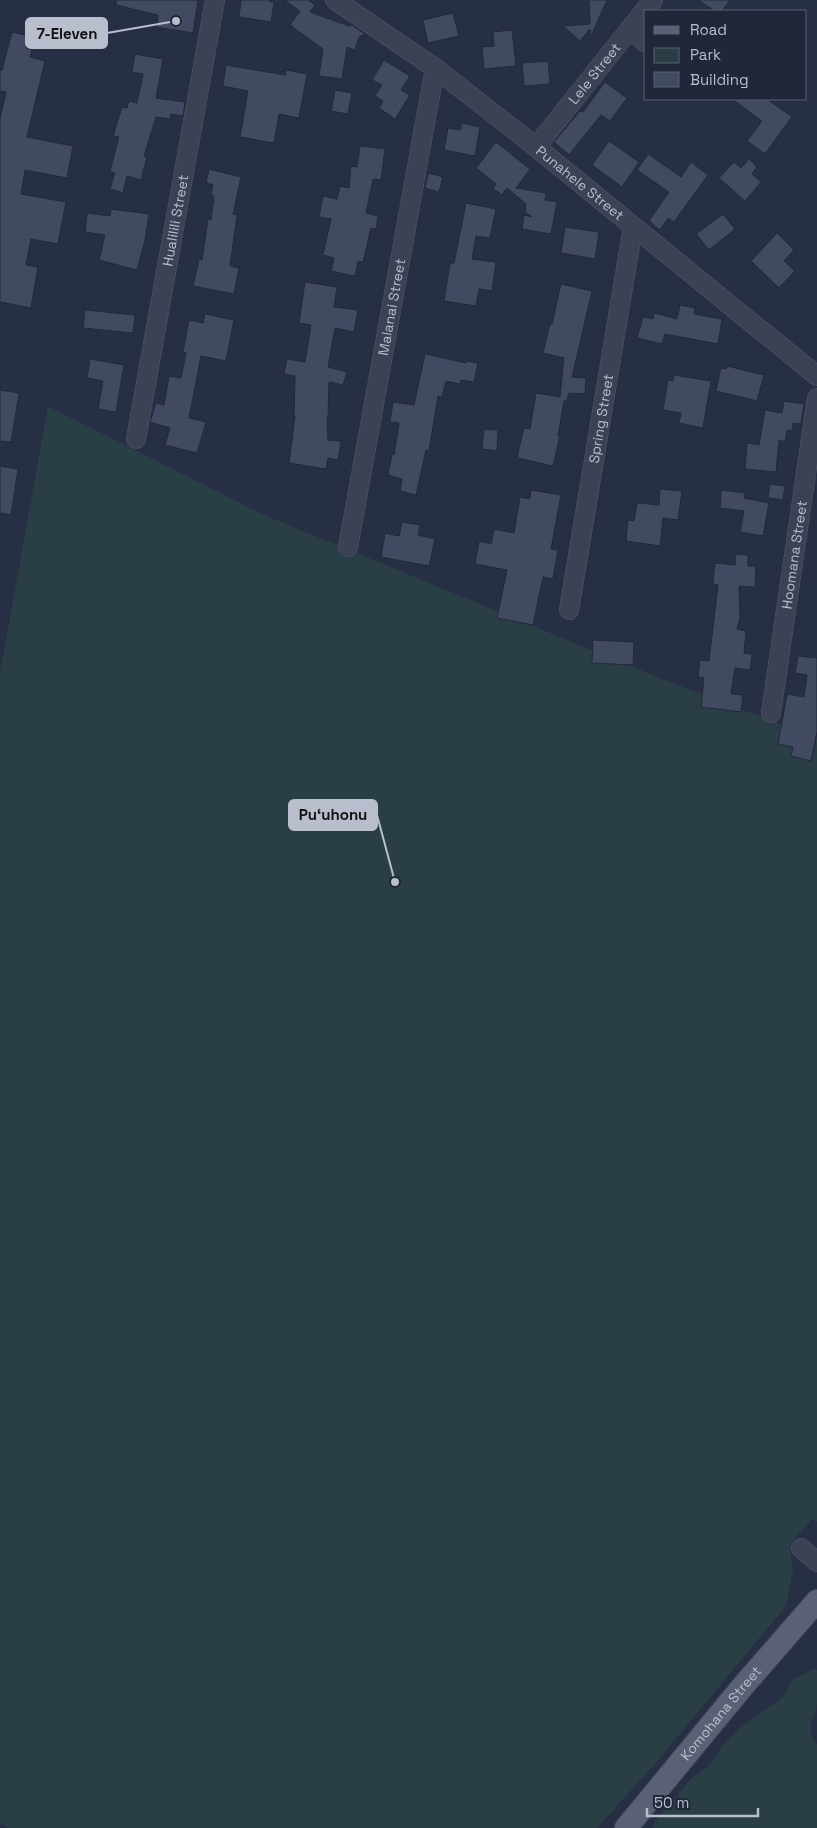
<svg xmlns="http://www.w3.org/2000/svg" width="817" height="1828" viewBox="0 0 817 1828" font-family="'Space Grotesk',sans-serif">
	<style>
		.green { fill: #293e45 }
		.building { fill: #414a61; stroke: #22293b }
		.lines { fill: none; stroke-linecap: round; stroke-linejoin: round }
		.minor-casing { stroke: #545a6b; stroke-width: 20 }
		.major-casing { stroke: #454b5d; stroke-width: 24 }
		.minor { stroke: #3b4254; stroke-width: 19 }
		.major { stroke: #5a6174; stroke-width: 22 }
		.labels { text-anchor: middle; stroke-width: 4.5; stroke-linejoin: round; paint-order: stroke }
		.street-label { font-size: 14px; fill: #b9becd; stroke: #202739 }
		.leader { fill: none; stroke: #b9becd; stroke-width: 2 }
		.callout-dot { fill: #b9becd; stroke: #202739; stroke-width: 2 }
		.callout { fill: #b9becd; stroke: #b9becd; stroke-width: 2 }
		.callout-label { font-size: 15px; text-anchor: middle; font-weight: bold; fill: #111 }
	</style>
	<rect width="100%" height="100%" fill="#272f44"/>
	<g class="green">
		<path d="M48 406 262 514 667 681 817 738V1522L812 1519 790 1544 793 1570 786 1606 654 1765 597 1828H8L0 1822V673Z"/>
		<path d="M814 1669 817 1670C817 1681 817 1692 817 1703 815 1723 803 1724 817 1745V1828H653L654 1823 690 1780 708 1766 724 1744 740 1728 783 1697 793 1679Z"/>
	</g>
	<g class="building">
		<path d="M116 0H198L193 33 157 27 158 15 116 5Z"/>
		<path d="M241 0H271L270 2H274L271 22 239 17Z"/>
		<path d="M284 0H308L315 5 310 12 349 26 352 25 365 34 359 37 355 50 347 47 342 79 319 76 323 49 290 25 300 11Z"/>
		<path d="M589 0H607L591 36 590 29 580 41 563 26 590 24Z"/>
		<path d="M698 0H730L722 11H715Z"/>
		<path d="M453 13 459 36 428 43 423 20Z"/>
		<path d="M512 30 516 66 484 69 482 47 494 46 493 32Z"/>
		<path d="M12 32 29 36 26 48 32 50 30 57 45 61 27 137 73 146 67 178 25 170 21 194 66 202 58 244 31 239 26 265 38 267 31 308 0 302V119L6 92 0 91V70H2Z"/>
		<path d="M135 54 163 59 156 98 185 102 183 116 171 114 170 119 156 117 144 156 147 157 141 180 127 176 123 193 110 189 115 173 110 171 119 137 113 136 122 107 127 108 129 101 137 103 143 74 132 72Z"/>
		<path d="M384 60 410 76 401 90 410 95 395 119 379 108 383 101 375 96 382 85 372 80Z"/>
		<path d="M548 61 550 84 524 86 522 63Z"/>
		<path d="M226 65 285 75 286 70 307 74 299 118 279 114 274 143 240 137 248 91 223 86Z"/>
		<path d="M605 82 627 98 610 121 601 115 569 155 554 142 580 111 583 112Z"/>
		<path d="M335 90 352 93 348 114 331 111Z"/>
		<path d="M732 99H767L792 117 765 154 747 141 762 121Z"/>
		<path d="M462 123 480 127 475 156 444 150 448 128 460 130Z"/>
		<path d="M609 141 639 162 622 187 592 165Z"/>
		<path d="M496 142 530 169 516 188 546 193 545 200 557 202 551 234 522 229 524 215 532 217 525 212 526 204 507 188 502 195 493 188 496 184 476 168Z"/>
		<path d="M360 146 385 149 381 180 373 179 366 213 378 216 376 229 371 228 363 262 358 261 355 276 331 271 334 258 323 255 331 219 319 217 323 196 337 199 340 186 349 188 351 166 357 167Z"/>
		<path d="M648 154 681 177 691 162 708 175 674 222 668 218 660 230 649 221 669 192 637 170Z"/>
		<path d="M749 159 757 167 752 174 761 182 745 201 719 178 734 162 741 168Z"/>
		<path d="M209 169 241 177 233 214 237 215 230 266 239 268 234 294 193 286 199 259 202 260 208 219 211 220 214 196 211 195 213 185 206 183Z"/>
		<path d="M428 173 443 177 439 192 425 188Z"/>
		<path d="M466 203 496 209 490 238 476 236 472 259 496 262 492 291 479 289 476 306 444 301 450 263H454Z"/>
		<path d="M111 209 149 214 145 240 137 270 99 260 105 235 85 232 87 213 110 216Z"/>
		<path d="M723 214 735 229 709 250 696 234Z"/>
		<path d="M565 227 599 232 595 259 561 253Z"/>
		<path d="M777 233 794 250 784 261 795 271 779 288 751 261Z"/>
		<path d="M305 282 337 287 334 307 358 310 354 332 335 328 328 367 347 372 343 385 329 382 328 417H327L328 440 341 441 338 460 328 458 326 469 289 463 295 416H294L295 376 284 374 287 359 305 362 311 325 299 323Z"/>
		<path d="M561 284 592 291 572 377 586 378 585 394 569 393 567 401H564L558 436H560L553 466 518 458V453L524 428 530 429 536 393 560 397 564 358 543 353 550 324H552Z"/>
		<path d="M680 305 695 308 694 314 722 319 718 344 665 334 662 344 637 338 643 317 653 319 654 313 677 319Z"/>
		<path d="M85 310 135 315 133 333 83 328Z"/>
		<path d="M205 314 234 320 226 361 201 356 189 418 206 422 197 453 165 445 170 428 150 422 156 403 164 405 169 376 181 378 186 353 183 352 189 320 203 323Z"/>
		<path d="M425 354 466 363V361L478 363 474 382 461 380 460 384 446 381 442 397 438 396 429 451 426 450 416 495 400 491 402 479 388 475 392 454 394 455 399 423 390 422 393 402 414 405Z"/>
		<path d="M90 359 124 365 116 412 98 409 103 381 87 378Z"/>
		<path d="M727 366 764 375 757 401 716 391 721 368 726 369Z"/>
		<path d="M674 375 711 381 703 428 679 423 681 413 663 410 668 380 673 381Z"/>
		<path d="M0 390 19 393 11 442 0 441Z"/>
		<path d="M784 401 804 404 801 424 793 423 792 431 787 430 785 442 779 440 776 472 745 469 747 443 759 445 765 410 782 413Z"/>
		<path d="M484 429 498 430 497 451 482 449Z"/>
		<path d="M0 466 18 469 11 515 0 513Z"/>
		<path d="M770 484 785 486 783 500 768 498Z"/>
		<path d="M660 489 682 491 678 520 663 518 660 546 626 541 628 520 634 521 637 503 659 505Z"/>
		<path d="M531 490 561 495 551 549 558 550 553 579 543 577 533 625 497 618 507 570 475 564 479 541 491 544 494 529 514 533 520 497 530 499Z"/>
		<path d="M721 490 745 493 744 498 769 503 763 536 740 532 744 511 720 508Z"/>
		<path d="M402 522 420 525 418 535 435 539 429 566 381 557 385 533 399 536Z"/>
		<path d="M736 554 748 555V566H756L755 587 739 586 740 617 737 629 746 631 744 653 752 654 750 670 735 668 731 694 743 695 741 712 701 707 704 678 698 677 700 660 709 661 718 585 713 584 715 563 735 565Z"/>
		<path d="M593 640 634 642 633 665 592 663Z"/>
		<path d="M798 656 817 658V732L811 761 791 756 793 747 778 744 787 694 804 697 807 675 795 673Z"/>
	</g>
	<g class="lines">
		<defs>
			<g id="minor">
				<path id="s1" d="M335 0 435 68 536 147 817 376"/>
				<path d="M630 29 646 43"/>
				<path id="s2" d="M536 147 653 0"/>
				<path id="s3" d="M136 439 215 0"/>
				<path id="s4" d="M348 547 435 68"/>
				<path id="s5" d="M569 610 633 227"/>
				<path id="s6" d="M771 713 817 398"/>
				<path d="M801 1548 817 1562"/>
			</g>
			<g id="major">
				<path id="s7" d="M626 1828 743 1686 817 1601"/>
			</g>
		</defs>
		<use href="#minor" class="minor-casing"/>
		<use href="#major" class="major-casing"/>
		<use href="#minor" class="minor"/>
		<use href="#major" class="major"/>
	</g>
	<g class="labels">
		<g class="street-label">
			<text dy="5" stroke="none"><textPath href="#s2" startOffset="94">Lele Street</textPath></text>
			<text dy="5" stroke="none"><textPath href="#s1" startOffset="306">Punahele Street</textPath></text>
			<text dy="5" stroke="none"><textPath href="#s3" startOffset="222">Hualilili Street</textPath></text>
			<text dy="5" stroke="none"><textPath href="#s4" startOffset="244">Malanai Street</textPath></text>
			<text dy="5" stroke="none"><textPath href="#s5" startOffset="194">Spring Street</textPath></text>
			<text dy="5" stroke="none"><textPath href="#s6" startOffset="160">Hoomana Street</textPath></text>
			<text dy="5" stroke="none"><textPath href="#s7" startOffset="149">Komohana Street</textPath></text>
		</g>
	</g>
	<path class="leader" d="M176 21L107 33M395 882L377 815"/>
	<g class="callout-dot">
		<circle cx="176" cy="21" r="5"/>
		<circle cx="395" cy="882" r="5"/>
	</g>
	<g class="callout">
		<rect x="26" y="18" width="81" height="30" rx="5"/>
		<rect x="289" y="800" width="88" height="30" rx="5"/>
	</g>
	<g class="callout-label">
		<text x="67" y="39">7-Eleven</text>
		<text x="333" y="820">Puʻuhonu</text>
	</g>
	<rect x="644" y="10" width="162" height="90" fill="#202739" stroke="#5d6374"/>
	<rect x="654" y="26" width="25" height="8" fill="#5a6174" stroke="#5d6374"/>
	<text x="690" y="35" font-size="15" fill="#b9becd">Road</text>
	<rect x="654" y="48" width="25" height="15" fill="#293e45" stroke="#5d6374"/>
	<text x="690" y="60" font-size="15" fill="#b9becd">Park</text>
	<rect x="654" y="72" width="25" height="15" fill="#414a61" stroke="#5d6374"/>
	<text x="690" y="85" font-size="15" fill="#b9becd">Building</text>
	<path d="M647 1808v8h111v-8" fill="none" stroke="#b9becd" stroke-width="2.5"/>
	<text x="654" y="1808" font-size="15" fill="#b9becd" stroke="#202739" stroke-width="4" paint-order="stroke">50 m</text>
</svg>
